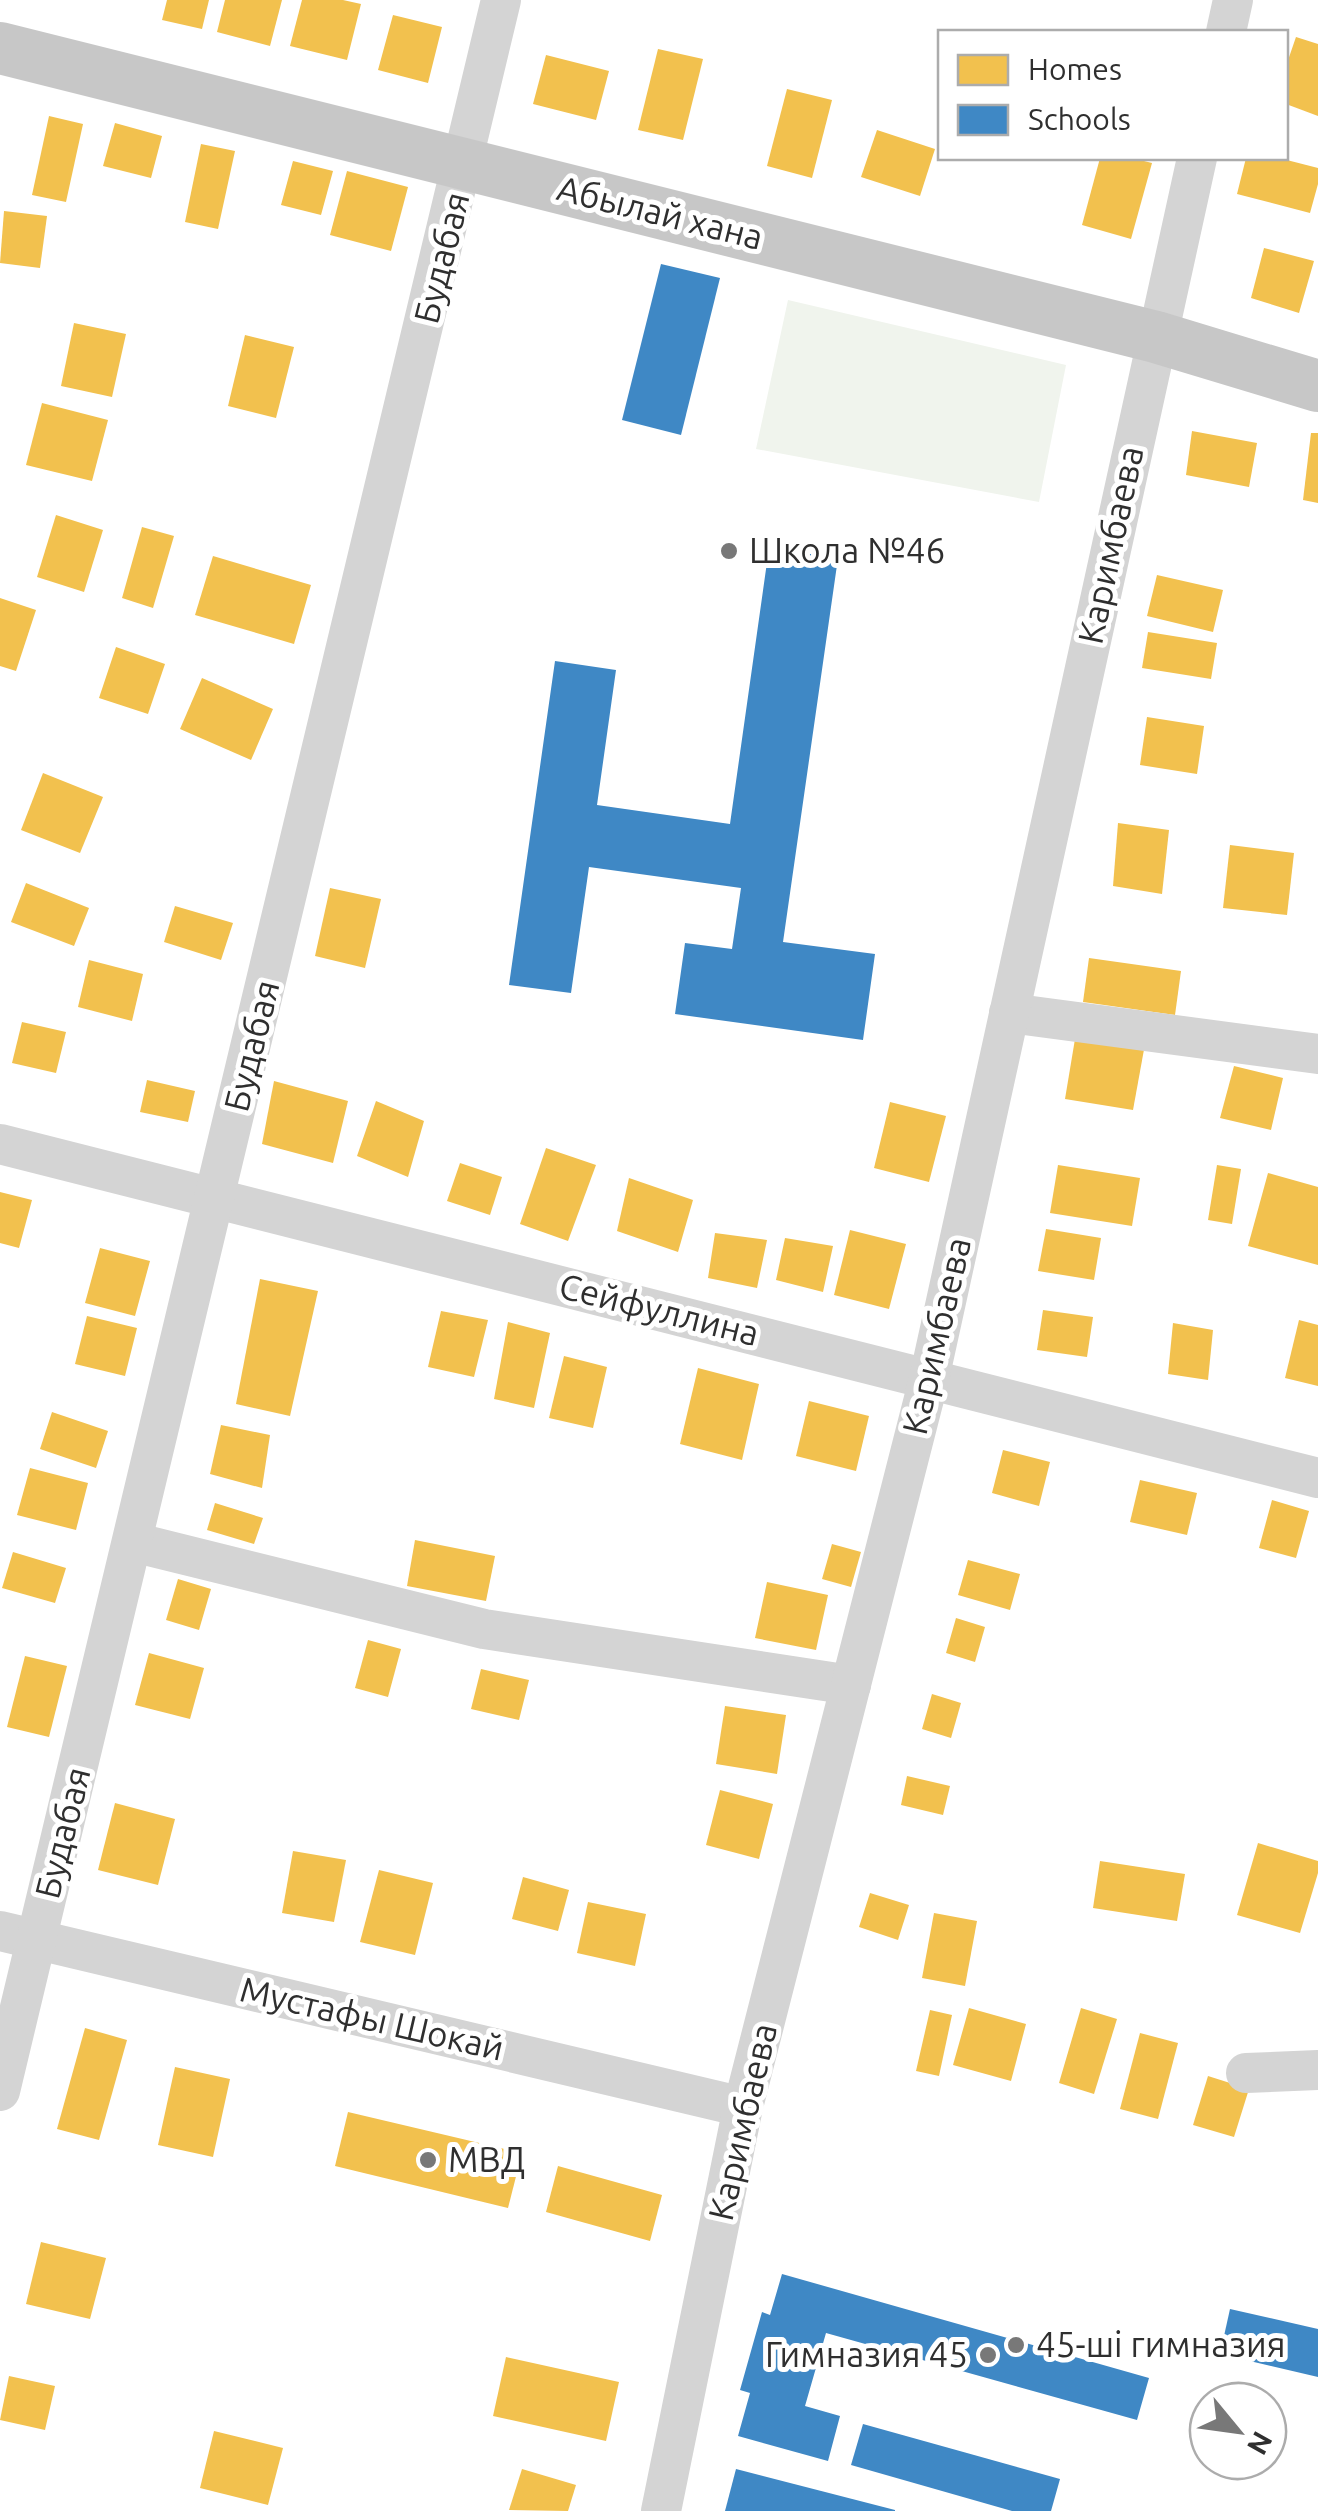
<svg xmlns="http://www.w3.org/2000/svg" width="1318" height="2511" viewBox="0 0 1318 2511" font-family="Ubuntu,sans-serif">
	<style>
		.green { fill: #f0f4ed }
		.homes { fill: #f2c14e }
		.schools { fill: #3f88c5 }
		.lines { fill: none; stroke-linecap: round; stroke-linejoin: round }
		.minor { stroke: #d4d4d4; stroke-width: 40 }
		.major { stroke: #c7c7c7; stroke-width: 52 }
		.poi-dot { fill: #787878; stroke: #fff; stroke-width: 4 }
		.labels { text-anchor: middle; stroke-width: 10; stroke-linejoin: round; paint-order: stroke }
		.street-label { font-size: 35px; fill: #2f2f2f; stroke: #fff }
		.poi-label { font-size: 35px; fill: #2f2f2f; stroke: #fff; text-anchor: start }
	</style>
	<rect width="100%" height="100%" fill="#fff"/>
	<path class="green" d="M788 300 1066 365 1039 502 756 449Z"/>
	<g class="homes">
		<path d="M167 0H209L202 29 162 20Z"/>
		<path d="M225 0H282L270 46 217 32Z"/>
		<path d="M302 0H343L361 4 347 60 290 46Z"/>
		<path d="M393 15 442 27 428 83 378 70Z"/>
		<path d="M1296 37 1318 44V116L1286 104V66Z"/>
		<path d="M658 49 703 59 683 140 638 130Z"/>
		<path d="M546 55 609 71 596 120 533 104Z"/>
		<path d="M787 89 832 100 812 178 767 166Z"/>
		<path d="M49 116 83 124 66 202 32 195Z"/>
		<path d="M115 123 162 136 151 178 103 166Z"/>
		<path d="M877 130 935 149 920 196 861 177Z"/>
		<path d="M201 144 235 151 218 229 185 222Z"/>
		<path d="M1100 158H1132L1152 163 1131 239 1082 225Z"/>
		<path d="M1246 158H1279L1318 168V184L1310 213 1237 194Z"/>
		<path d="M293 161 333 171 321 215 281 205Z"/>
		<path d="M347 171 408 187 391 251 330 235Z"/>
		<path d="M4 211 47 216 40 268 0 263Z"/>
		<path d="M1264 248 1314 261 1299 313 1251 298Z"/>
		<path d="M74 323 126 334 112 397 61 386Z"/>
		<path d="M245 335 294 347 276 418 228 406Z"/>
		<path d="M42 403 108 420 92 481 26 465Z"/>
		<path d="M1192 431 1257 443 1249 487 1186 475Z"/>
		<path d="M1311 433H1318V503L1303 500Z"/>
		<path d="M56 515 103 530 84 592 37 577Z"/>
		<path d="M142 527 174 536 153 608 122 598Z"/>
		<path d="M213 556 311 585 294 644 195 615Z"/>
		<path d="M1157 575 1223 590 1213 632 1147 616Z"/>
		<path d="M0 598 36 610 16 671 0 666Z"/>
		<path d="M1148 632 1217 643 1211 679 1142 668Z"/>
		<path d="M116 647 165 664 148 714 99 698Z"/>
		<path d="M202 678 273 709 251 760 180 729Z"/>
		<path d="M1147 717 1204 726 1197 774 1140 765Z"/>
		<path d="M43 773 103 797 80 853 21 830Z"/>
		<path d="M1118 823 1169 830 1162 894 1113 886Z"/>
		<path d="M1230 845 1294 853 1287 915 1223 908Z"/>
		<path d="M26 883 89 908 74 946 11 922Z"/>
		<path d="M330 888 381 899 365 968 315 956Z"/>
		<path d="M175 906 233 923 221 960 164 942Z"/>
		<path d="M1089 958 1181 971 1175 1015 1083 1002Z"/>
		<path d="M89 960 143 974 132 1021 78 1007Z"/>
		<path d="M22 1022 66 1032 56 1073 12 1063Z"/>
		<path d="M1076 1033 1145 1044 1133 1110 1065 1099Z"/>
		<path d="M1234 1066 1283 1078 1271 1130 1220 1118Z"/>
		<path d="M147 1080 195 1091 188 1122 140 1112Z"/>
		<path d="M274 1081 348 1101 333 1163 262 1144Z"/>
		<path d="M376 1101 424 1121 408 1177 357 1156Z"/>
		<path d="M890 1102 946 1116 929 1182 874 1168Z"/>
		<path d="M546 1148 596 1165 568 1241 520 1224Z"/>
		<path d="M460 1163 502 1177 490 1215 447 1201Z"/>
		<path d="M1058 1165 1140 1178 1132 1226 1050 1213Z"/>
		<path d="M1217 1165 1241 1169 1232 1224 1208 1220Z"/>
		<path d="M1268 1173 1318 1187V1265L1248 1246Z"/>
		<path d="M629 1178 693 1200 678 1252 617 1231Z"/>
		<path d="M0 1192 32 1200 19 1248 0 1243Z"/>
		<path d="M1046 1229 1101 1238 1094 1280 1038 1271Z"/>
		<path d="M850 1230 906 1244 889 1309 834 1295Z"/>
		<path d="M715 1233 767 1240 757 1288 708 1278Z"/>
		<path d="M785 1238 833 1246 823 1292 776 1280Z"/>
		<path d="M100 1248 150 1261 135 1316 85 1303Z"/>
		<path d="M260 1279 318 1291 290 1416 236 1404Z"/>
		<path d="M1043 1310 1093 1317 1087 1357 1037 1350Z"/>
		<path d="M441 1311 488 1320 474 1377 428 1367Z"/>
		<path d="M87 1316 137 1328 125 1376 75 1364Z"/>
		<path d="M1299 1320 1318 1325V1386L1285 1378Z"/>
		<path d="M508 1322 550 1333 534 1408 494 1399Z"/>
		<path d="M1173 1323 1213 1330 1208 1380 1168 1374Z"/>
		<path d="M564 1356 607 1367 593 1428 549 1418Z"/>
		<path d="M698 1368 759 1384 742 1460 680 1444Z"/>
		<path d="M809 1401 869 1416 856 1471 796 1456Z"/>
		<path d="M52 1412 108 1431 96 1468 40 1449Z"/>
		<path d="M221 1425 270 1435 262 1488 210 1474Z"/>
		<path d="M1003 1450 1050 1462 1039 1506 992 1493Z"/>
		<path d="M30 1468 88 1483 76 1530 17 1515Z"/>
		<path d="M1140 1480 1197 1493 1187 1535 1130 1522Z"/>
		<path d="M1272 1500 1309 1511 1296 1558 1259 1548Z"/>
		<path d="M215 1503 263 1518 254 1544 207 1530Z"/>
		<path d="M415 1540 495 1556 486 1601 407 1586Z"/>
		<path d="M832 1544 861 1552 851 1587 822 1579Z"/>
		<path d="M13 1552 66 1568 55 1603 2 1588Z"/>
		<path d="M968 1560 1020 1574 1010 1610 958 1595Z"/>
		<path d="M178 1579 211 1589 199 1630 166 1620Z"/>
		<path d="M767 1582 828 1595 816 1650 755 1638Z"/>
		<path d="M956 1618 985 1627 975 1662 946 1653Z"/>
		<path d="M368 1640 401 1649 388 1697 355 1688Z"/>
		<path d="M149 1653 204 1668 190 1719 135 1705Z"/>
		<path d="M25 1656 67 1666 49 1737 7 1727Z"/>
		<path d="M481 1669 529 1680 519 1720 471 1709Z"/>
		<path d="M932 1694 961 1703 951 1738 922 1729Z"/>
		<path d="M725 1706 786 1715 777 1774 716 1764Z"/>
		<path d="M907 1776 950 1786 943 1815 901 1805Z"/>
		<path d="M720 1790 773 1804 759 1859 706 1845Z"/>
		<path d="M115 1803 175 1819 158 1885 98 1870Z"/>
		<path d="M1258 1843 1318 1861V1873L1300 1933 1237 1915Z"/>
		<path d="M293 1851 346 1860 334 1922 282 1913Z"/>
		<path d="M1100 1861 1185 1874 1177 1921 1093 1908Z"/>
		<path d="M379 1870 433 1883 415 1955 360 1942Z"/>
		<path d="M523 1877 569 1890 558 1931 512 1919Z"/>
		<path d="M870 1893 909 1905 898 1940 859 1927Z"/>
		<path d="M588 1902 646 1914 635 1966 577 1953Z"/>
		<path d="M934 1913 977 1921 965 1986 922 1978Z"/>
		<path d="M969 2008 1026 2024 1011 2081 953 2065Z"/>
		<path d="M1081 2008 1117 2019 1094 2094 1059 2083Z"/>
		<path d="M930 2010 952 2015 939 2076 916 2071Z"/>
		<path d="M85 2028 127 2040 99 2140 57 2129Z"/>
		<path d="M1140 2033 1178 2043 1158 2119 1120 2109Z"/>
		<path d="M175 2067 230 2079 213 2157 158 2145Z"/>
		<path d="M1208 2076 1249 2089 1234 2137 1193 2125Z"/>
		<path d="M348 2112 522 2153 508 2208 335 2166Z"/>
		<path d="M558 2166 662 2195 650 2241 546 2212Z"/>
		<path d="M41 2242 106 2258 90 2319 26 2304Z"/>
		<path d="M506 2357 619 2382 606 2441 493 2416Z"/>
		<path d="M9 2376 55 2386 45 2430 0 2420Z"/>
		<path d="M214 2431 283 2448 268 2505 200 2488Z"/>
		<path d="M522 2469 576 2485 568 2511 509 2510Z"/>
	</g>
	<g class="schools">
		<path d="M661 264 720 278 681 435 622 420Z"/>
		<path d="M769 548 838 558 783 942 875 954 863 1040 675 1014 685 943 732 949 741 888 589 867 571 993 509 985 555 661 616 670 597 805 730 824Z"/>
		<path d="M782 2274 1149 2378 1137 2420 826 2333 805 2406 840 2416 828 2461 738 2436 750 2393 740 2390 762 2312 770 2315Z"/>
		<path d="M1230 2309 1318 2329V2377L1220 2354Z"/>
		<path d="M863 2424 1060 2479 1051 2511H1012L851 2465Z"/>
		<path d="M736 2469 895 2510V2511H725Z"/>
	</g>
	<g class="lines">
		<g class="minor">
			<path d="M1226 32 1233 0"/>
			<path d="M1009 1013 1318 1054"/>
			<path d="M0 1144 1318 1478"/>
			<path d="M133 1542 484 1629 851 1685"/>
			<path d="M0 1931 743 2107"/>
			<path d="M1246 2073 1318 2070"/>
			<path d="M0 2091 501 0"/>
			<path d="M661 2511 743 2107 929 1379 1197 158"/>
		</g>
		<path class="major" d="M0 48 1156 337 1318 386"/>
	</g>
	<g class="poi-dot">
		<circle cx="729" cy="551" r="10"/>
		<circle cx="428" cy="2160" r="10"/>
		<circle cx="1016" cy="2345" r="10"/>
		<circle cx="988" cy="2355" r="10"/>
	</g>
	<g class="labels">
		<g class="street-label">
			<text transform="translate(660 213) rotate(14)" y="12">Абылай хана</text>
			<text transform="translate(442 258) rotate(-76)" y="12">Будабая</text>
			<text transform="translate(1111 545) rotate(-78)" y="12">Каримбаева</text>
			<text transform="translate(252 1046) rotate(-76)" y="12">Будабая</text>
			<text transform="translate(659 1310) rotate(14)" y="12">Сейфуллина</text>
			<text transform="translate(937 1336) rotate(-77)" y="12">Каримбаева</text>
			<text transform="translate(63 1833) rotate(-76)" y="12">Будабая</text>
			<text transform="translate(372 2019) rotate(13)" y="12">Мустафы Шокай</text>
			<text transform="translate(743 2122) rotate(-77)" y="12">Каримбаева</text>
		</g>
		<g class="poi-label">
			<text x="749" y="563">Школа №46</text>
			<text x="448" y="2172">МВД</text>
			<text x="1036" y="2357">45-ші гимназия</text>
			<text x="968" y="2367" text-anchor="end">Гимназия 45</text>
		</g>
	</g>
	<rect x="938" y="30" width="350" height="130" fill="#ffffff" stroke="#acacac" stroke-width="2.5"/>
	<rect x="958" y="55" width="50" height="30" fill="#f2c14e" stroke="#acacac" stroke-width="2.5"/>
	<text x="1028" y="80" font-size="30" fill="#2f2f2f">Homes</text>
	<rect x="958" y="105" width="50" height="30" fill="#3f88c5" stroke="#acacac" stroke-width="2.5"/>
	<text x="1028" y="130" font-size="30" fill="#2f2f2f">Schools</text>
	<g transform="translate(1238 2431) rotate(119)"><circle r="48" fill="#ffffff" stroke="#acacac" stroke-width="2.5"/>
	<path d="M0-8L18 38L0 25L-18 38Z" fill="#787878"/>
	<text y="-15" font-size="28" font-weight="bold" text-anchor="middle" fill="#2f2f2f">N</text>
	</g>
</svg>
